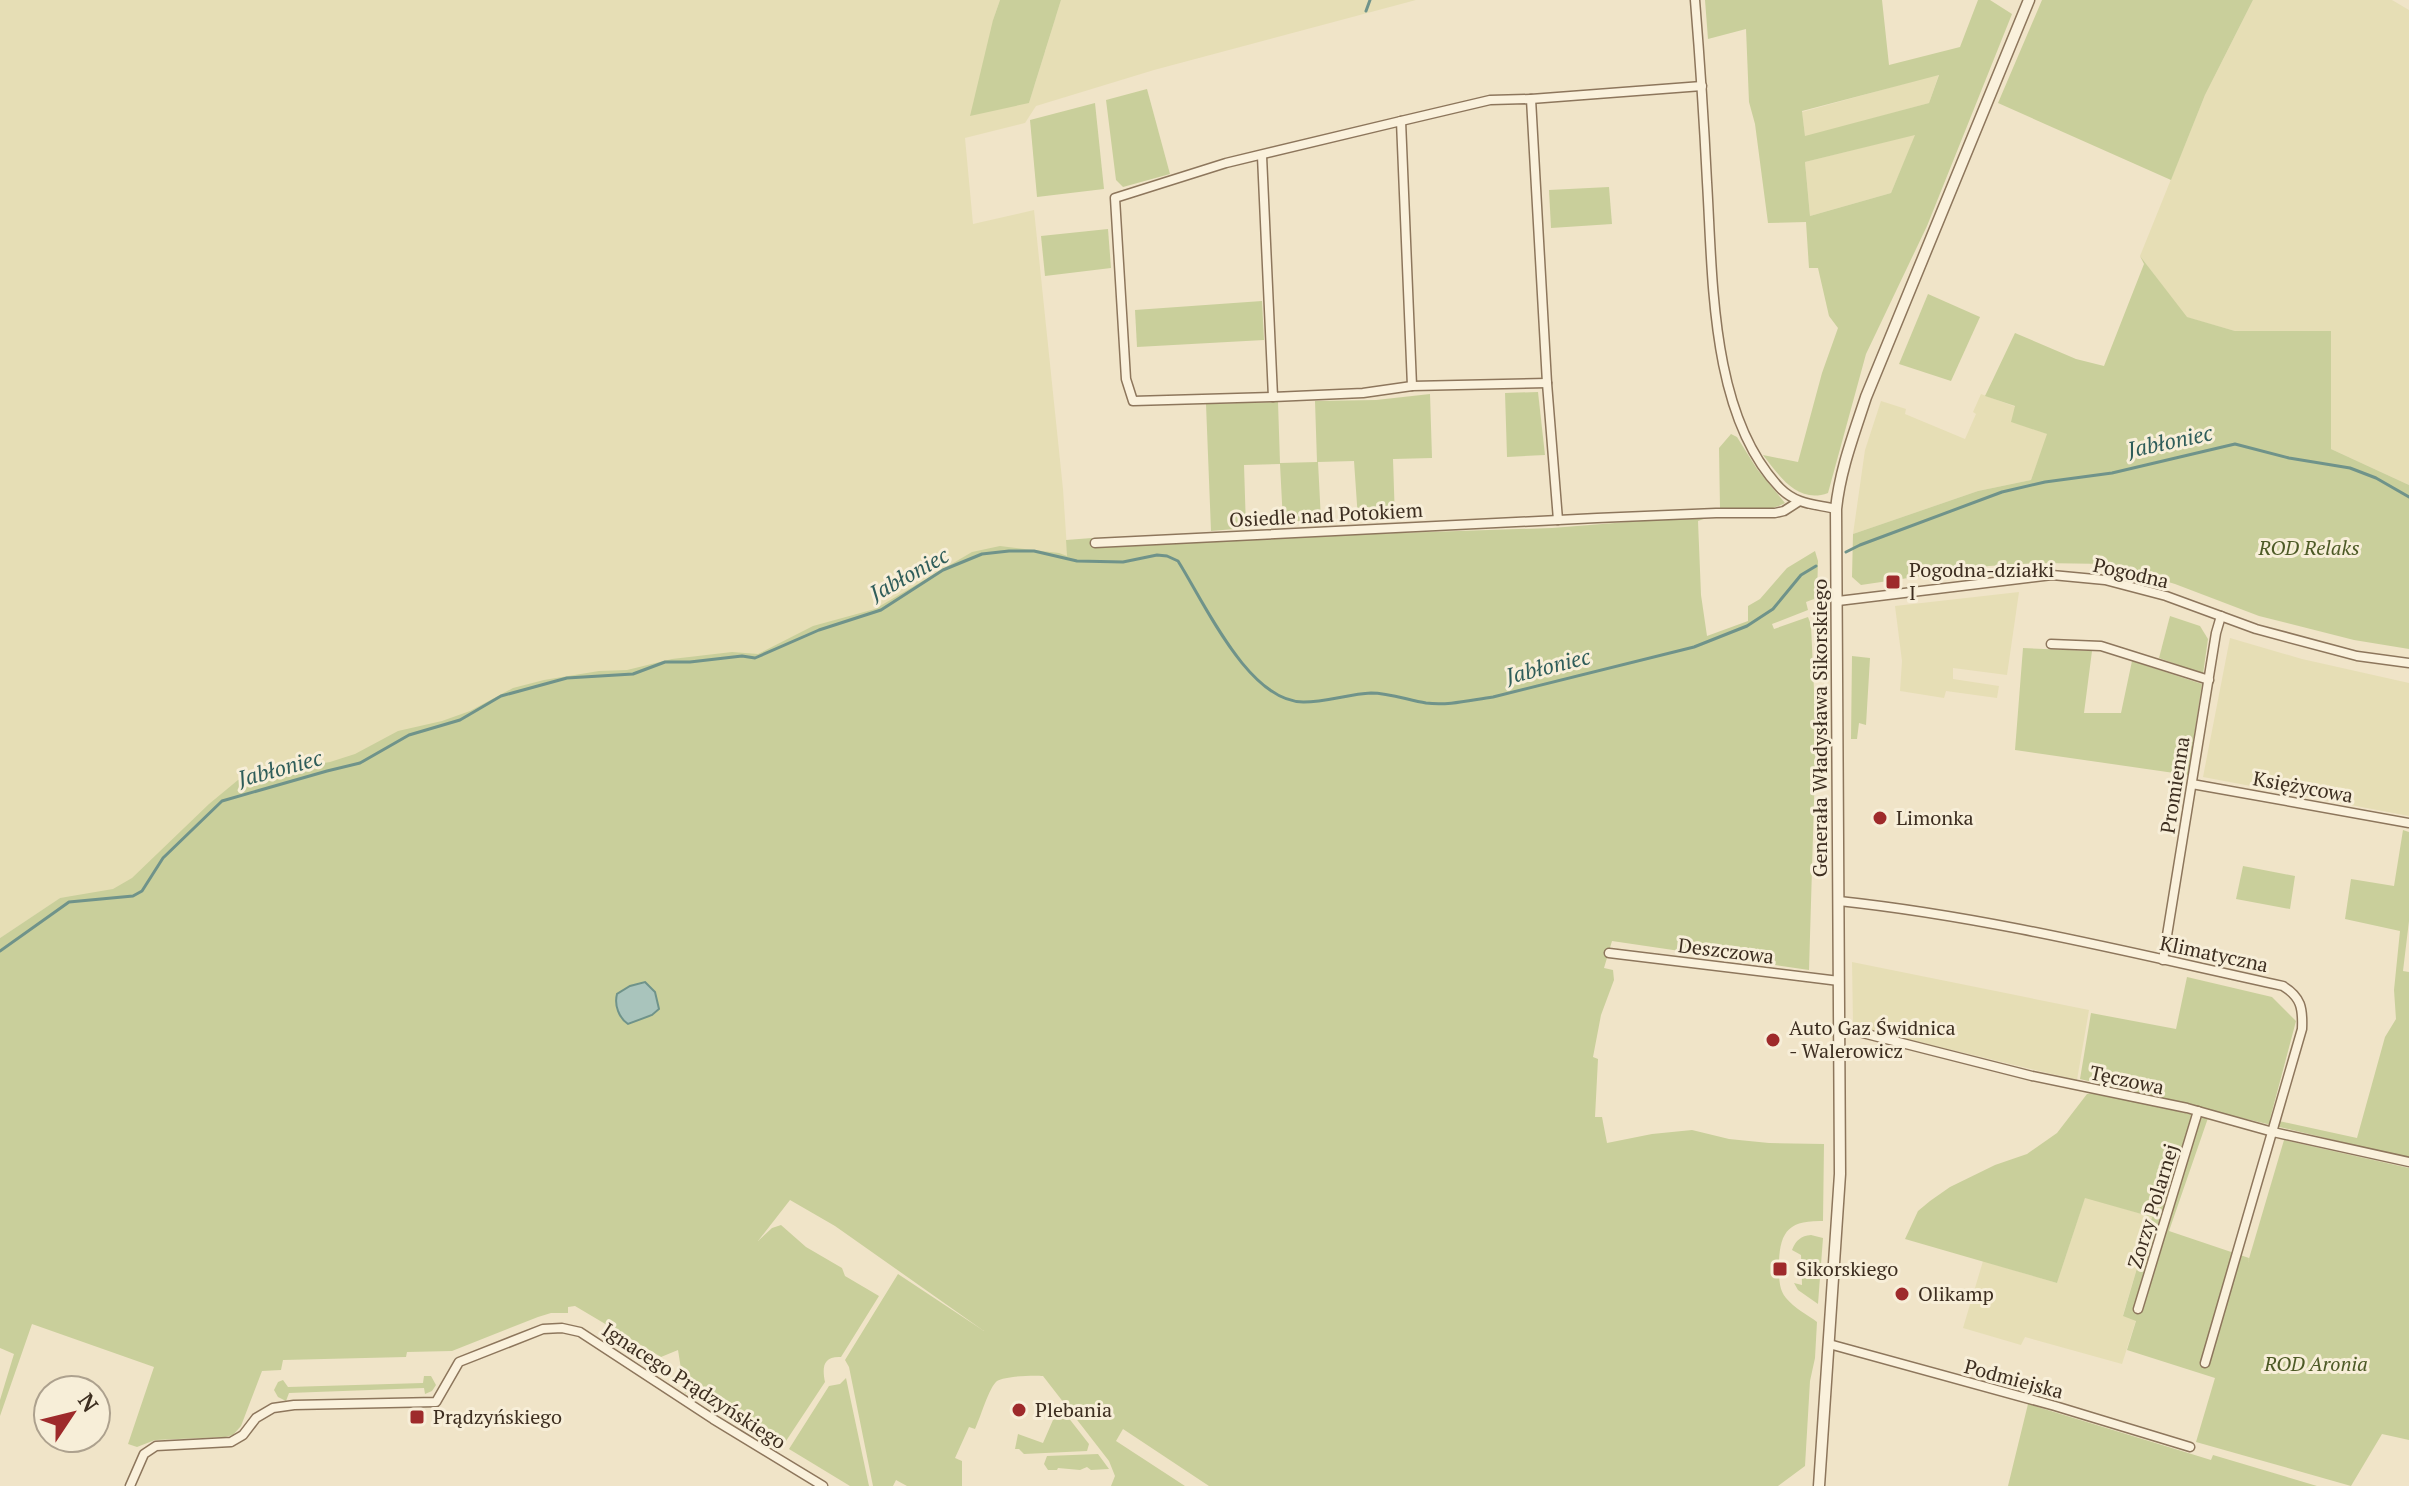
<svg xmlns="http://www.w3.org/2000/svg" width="2409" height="1486" viewBox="0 0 2409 1486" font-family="'PT Serif',serif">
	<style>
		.farmland { fill: #e6deb5 }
		.green { fill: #c9cf9b; fill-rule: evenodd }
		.water { fill: #a9c4bc; stroke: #6f938a; stroke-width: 2 }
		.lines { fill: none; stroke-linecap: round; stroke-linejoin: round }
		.stream { stroke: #6f938a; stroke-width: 3 }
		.minor-casing { stroke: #8d765c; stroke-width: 11 }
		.tertiary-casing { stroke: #8d765c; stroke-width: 13 }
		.minor { stroke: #faf1dc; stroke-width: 8 }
		.tertiary { stroke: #faf1dc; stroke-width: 10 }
		.poi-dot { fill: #9e2a2b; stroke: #f7eed8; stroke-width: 3 }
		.labels { text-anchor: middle; stroke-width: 6; stroke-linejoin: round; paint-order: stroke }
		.street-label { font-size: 20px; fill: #3d2e20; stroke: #f7eed8 }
		.park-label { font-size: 20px; font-style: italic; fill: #4d5a26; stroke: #f7eed8 }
		.poi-label { font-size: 20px; fill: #3d2e20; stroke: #f7eed8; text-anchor: start }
		.water-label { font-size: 22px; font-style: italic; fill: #2f5d5a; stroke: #f7eed8 }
	</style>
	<rect width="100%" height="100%" fill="#f0e4c8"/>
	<g class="farmland">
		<path d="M0 0H1000L993 20 1029 103 1061 0H1416L1154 70 1036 106 1025 123 965 138 973 224 1034 210 1063 489 1068 564 928 590 147 890 60 898 0 938Z"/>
		<path d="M2253 0H2392L2409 10V485L2331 449V331H2235L2186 317 2140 256 2205 95Z"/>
		<path d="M1939 74 1929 103 1805 137 1802 112Z"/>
		<path d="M1916 134 1891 193 1810 216 1805 162Z"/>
		<path d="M1981 394 2016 407 2012 422 2048 434 2031 480 1978 491 1853 534 1865 450 1881 401 1906 409 1905 414 1965 439 1976 414 1973 412Z"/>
		<path d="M2019 592 2007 675 1953 668V679L1999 686 1997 698 1946 691 1944 698 1900 691 1902 661 1895 606Z"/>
		<path d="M2230 638 2302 659 2409 683V816L2203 777Z"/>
		<path d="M1852 962 2089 1010 2077 1080 1853 1026Z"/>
		<path d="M2085 1197 2152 1217 2123 1315 2136 1320 2122 1364 2025 1337 2021 1345 1963 1328 1983 1261 2057 1283Z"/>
	</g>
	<g class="green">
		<path d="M1000 0H1061L1029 103 970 116 993 20Z"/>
		<path d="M1705 0H1882L1889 65 1960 47 1978 0H1990L2012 14 1927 226 1866 354 1828 493C1798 504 1780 477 1763 455L1798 462 1822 373 1838 328 1829 316 1818 268H1809L1806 222 1768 223 1755 124 1749 102 1746 29 1708 39ZM1939 75 1929 103 1805 136 1802 111ZM1915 135 1891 193 1810 216 1805 162Z"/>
		<path d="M2042 0H2253L2205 95 2171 180 1998 103Z"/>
		<path d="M1147 89 1170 174 1123 187 1116 180 1106 100Z"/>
		<path d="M1095 103 1104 189 1037 197 1030 120Z"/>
		<path d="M1609 187 1612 224 1551 228 1549 190Z"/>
		<path d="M1108 229 1111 268 1045 276 1041 236Z"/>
		<path d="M2140 256 2187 317 2235 331H2331V449L2409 485V649L2354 640 2259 616 2175 584 2108 564 2040 563 1989 566 1861 585 1852 577 1853 534 1978 491 2031 480 2047 434 2011 422 2015 406 1985 396 2015 333 2076 359 2104 366 2144 264Z"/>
		<path d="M1928 294 1980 317 1951 381 1899 364Z"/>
		<path d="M1262 301 1264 340 1137 347 1135 310Z"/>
		<path d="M1538 392 1545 455 1507 457 1505 393Z"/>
		<path d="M1430 394 1432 458 1393 459 1395 520 1358 519 1354 461 1318 462 1321 520 1283 522 1280 464 1244 465 1246 528 1211 531 1206 404 1278 402 1280 463 1317 462 1315 401 1376 400Z"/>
		<path d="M1731 434 1737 437 1757 469 1785 503C1766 514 1741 509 1720 508L1719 448Z"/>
		<path d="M1715 515 1698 521 1701 595 1707 636 1748 621V606L1760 599 1787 568 1815 551 1818 561 1817 595 1814 599 1806 602 1808 610 1772 624 1774 629 1808 617 1811 625 1816 734 1809 970 1612 941 1604 968 1613 970 1614 980 1601 1015 1593 1057 1598 1059 1595 1117H1602L1607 1143 1652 1134 1692 1130 1729 1139 1769 1143 1824 1144 1823 1221C1787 1220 1779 1233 1779 1268 1779 1278 1779 1290 1786 1298 1794 1308 1808 1315 1817 1322L1815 1358 1810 1381 1805 1466 1778 1486H1209L1123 1429 1116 1441 1185 1486H1111L1115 1476 1109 1461 1043 1376C1034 1375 1005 1376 997 1381 989 1387 980 1419 975 1429L969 1427 955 1458 962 1461V1486H907L896 1480 893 1486H873L849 1367 845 1360 898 1274 984 1331 835 1226 790 1200 758 1241 772 1228 781 1225 806 1247 842 1268 845 1276 879 1296 841 1357C823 1356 822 1367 825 1382L784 1444 690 1388 685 1394 678 1350 661 1357 575 1306 568 1307V1313H551L538 1317 452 1351 407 1352 406 1357 283 1360 281 1370 262 1371 241 1426 233 1435 225 1437 155 1440 137 1447 128 1444 154 1367 32 1324 0 1416V1400L14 1354 0 1348V938L60 898 113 889 132 878 209 804 238 780 251 775 330 762 355 754 398 731 442 721 470 711 513 688 544 680 599 671 627 670 672 659 732 652 758 654 813 626 875 609 972 552 1000 546 1059 553 1067 556 1066 540 1092 538 1093 548 1191 540 1552 528Z"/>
		<path d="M2170 616 2200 626 2208 639 2203 674 2159 658Z"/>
		<path d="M2023 648 2092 651 2084 713H2121L2132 661 2202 684 2188 775 2015 750Z"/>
		<path d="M1852 656 1870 658 1866 725 1859 723 1857 739H1851Z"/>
		<path d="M2403 830 2409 832V921L2403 971 2409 972V1158L2080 1079 2091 1013 2176 1029 2187 977 2272 997 2296 1021 2270 1119 2357 1138 2385 1037 2396 1019 2394 990 2400 931 2345 919 2351 879 2394 886Z"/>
		<path d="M2243 866 2295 876 2290 909 2236 899Z"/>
		<path d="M2093 1093 2208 1118 2169 1231 2249 1258 2248 1262 2284 1140 2409 1168V1440L2382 1434 2351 1486 2196 1442 2215 1378 2127 1350 2136 1321 2123 1316 2152 1217 2085 1198 2057 1283 1905 1239 1918 1211 1930 1201 1950 1187 1995 1165 2027 1154 2057 1133 2087 1094Z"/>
		<path d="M1811 1235 1823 1238 1818 1304 1798 1290 1794 1283 1802 1285 1801 1255 1792 1250C1796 1240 1801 1236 1811 1235Z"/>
		<path d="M424 1376H431L436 1385 432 1391 425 1394 424 1388 289 1393 286 1401 278 1397 274 1390 278 1382 283 1380 288 1387 423 1383Z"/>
		<path d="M846 1378 869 1486H850L789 1449 829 1386 840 1384Z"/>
		<path d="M2028 1404 2211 1460 2213 1455 2317 1486H2008Z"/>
		<path d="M1060 1410 1064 1412 1089 1444 1087 1451 1024 1454 1019 1449H1015L1018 1434 1043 1443 1056 1413Z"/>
		<path d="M1098 1454 1109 1469 1091 1470 1087 1467 1080 1470 1058 1468 1057 1470H1048L1044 1464 1047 1456Z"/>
	</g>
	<path class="water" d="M645 982 655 992 659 1009 652 1015 628 1024C619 1018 614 1005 617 994L630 986Z"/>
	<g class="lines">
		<g class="stream">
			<path d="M1366 11 1370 0"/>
			<path d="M1846 552 1860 545 2002 492 2045 482 2112 473 2235 444 2289 458 2350 468 2376 478 2409 497"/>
			<path d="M0 951 69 902 133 896 142 891 163 858 222 801 327 771 360 763 409 735 460 720 501 696 567 678 633 674 665 662H690L742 656 755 658 819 630 881 610 943 570 982 554 1009 551H1034L1077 561 1123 562 1157 555 1167 556 1178 561C1204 602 1249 703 1304 702 1326 702 1349 694 1371 693 1389 693 1408 700 1426 703 1448 706 1471 700 1493 697L1694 647 1747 626 1773 609 1801 575 1816 566"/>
		</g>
		<defs>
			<g id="minor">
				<path d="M1695 0C1700 61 1704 121 1707 182 1713 278 1710 415 1780 488 1797 505 1815 504 1836 509"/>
				<path d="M1531 99 1702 86"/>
				<path d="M1401 121 1412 386"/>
				<path d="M1262 156 1273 397 1363 393 1412 386 1547 383"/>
				<path d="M1273 397 1133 401 1126 379 1115 198 1226 163 1401 121 1490 100 1531 99 1547 383 1558 520"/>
				<path d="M1095 543 1597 518 1716 513H1775L1784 511 1798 502"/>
				<path d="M1838 601 2052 575 2105 580 2166 596 2256 629 2357 656 2409 663"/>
				<path d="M2051 644 2101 646 2209 680"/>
				<path d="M2192 784 2409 823"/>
				<path d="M1839 901C1989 917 2136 954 2283 986 2301 997 2303 1008 2302 1029L2205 1363"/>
				<path d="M1609 953 1839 981"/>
				<path d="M2163 960 2216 633 2221 616"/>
				<path d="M1839 1027 2032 1076 2187 1108 2273 1132 2409 1162"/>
				<path d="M2138 1309 2198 1111"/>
				<path d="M1829 1344 2055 1406 2190 1447"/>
				<path d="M130 1486 144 1454 156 1446 231 1442 243 1435 256 1418 273 1408 294 1405 436 1402 459 1362 543 1329 562 1328 580 1332 713 1419 823 1486"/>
			</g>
			<path id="tertiary" d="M1819 1486 1840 1174 1836 509C1840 470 1854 434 1866 397L2029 0"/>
		</defs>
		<use href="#minor" class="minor-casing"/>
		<use href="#tertiary" class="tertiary-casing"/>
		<use href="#minor" class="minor"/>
		<use href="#tertiary" class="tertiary"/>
	</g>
	<g class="poi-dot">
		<rect x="1885" y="574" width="16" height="16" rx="4"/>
		<circle cx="1880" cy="818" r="8"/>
		<circle cx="1773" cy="1040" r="8"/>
		<rect x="1772" y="1261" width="16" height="16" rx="4"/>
		<circle cx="1902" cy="1294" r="8"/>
		<circle cx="1019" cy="1410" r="8"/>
		<rect x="409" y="1409" width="16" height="16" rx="4"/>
	</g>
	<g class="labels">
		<g class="street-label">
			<text transform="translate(1326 515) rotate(-3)" y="7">Osiedle nad Potokiem</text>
			<text transform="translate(2131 573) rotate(13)" y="7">Pogodna</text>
			<text transform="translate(1820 728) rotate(-90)" y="7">Generała Władysława Sikorskiego</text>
			<text transform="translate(2175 785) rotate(-81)" y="7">Promienna</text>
			<text transform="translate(2303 787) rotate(10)" y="7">Księżycowa</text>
			<text transform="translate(1726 951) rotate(7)" y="7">Deszczowa</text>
			<text transform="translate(2214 954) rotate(12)" y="7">Klimatyczna</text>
			<text transform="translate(2127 1080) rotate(12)" y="7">Tęczowa</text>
			<text transform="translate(2153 1206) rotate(-73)" y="7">Zorzy Polarnej</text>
			<text transform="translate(2014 1379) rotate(15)" y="7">Podmiejska</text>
			<text transform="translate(694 1386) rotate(33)" y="7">Ignacego Prądzyńskiego</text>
		</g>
		<g class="park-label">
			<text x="2309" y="555">ROD Relaks</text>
			<text x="2316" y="1371">ROD Aronia</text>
		</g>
		<g class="poi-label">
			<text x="1909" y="577">Pogodna-działki<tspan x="1909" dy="23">I</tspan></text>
			<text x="1896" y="825">Limonka</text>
			<text x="1789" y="1035">Auto Gaz Świdnica<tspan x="1789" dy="23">- Walerowicz</tspan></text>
			<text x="1796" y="1276">Sikorskiego</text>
			<text x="1918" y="1301">Olikamp</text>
			<text x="1035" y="1417">Plebania</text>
			<text x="433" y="1424">Prądzyńskiego</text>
		</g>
		<g class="water-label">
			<text transform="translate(2170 441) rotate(-12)" y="8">Jabłoniec</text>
			<text transform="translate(909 574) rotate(-29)" y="8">Jabłoniec</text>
			<text transform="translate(1548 666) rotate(-14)" y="8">Jabłoniec</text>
			<text transform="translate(280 768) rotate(-15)" y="8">Jabłoniec</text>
		</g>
	</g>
	<g transform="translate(72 1414) rotate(55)"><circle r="38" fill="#f7eed8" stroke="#ada18e" stroke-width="2"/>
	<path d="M0-6L14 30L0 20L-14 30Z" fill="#9e2a2b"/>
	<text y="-12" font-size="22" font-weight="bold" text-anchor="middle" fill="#3d2e20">N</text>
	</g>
</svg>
